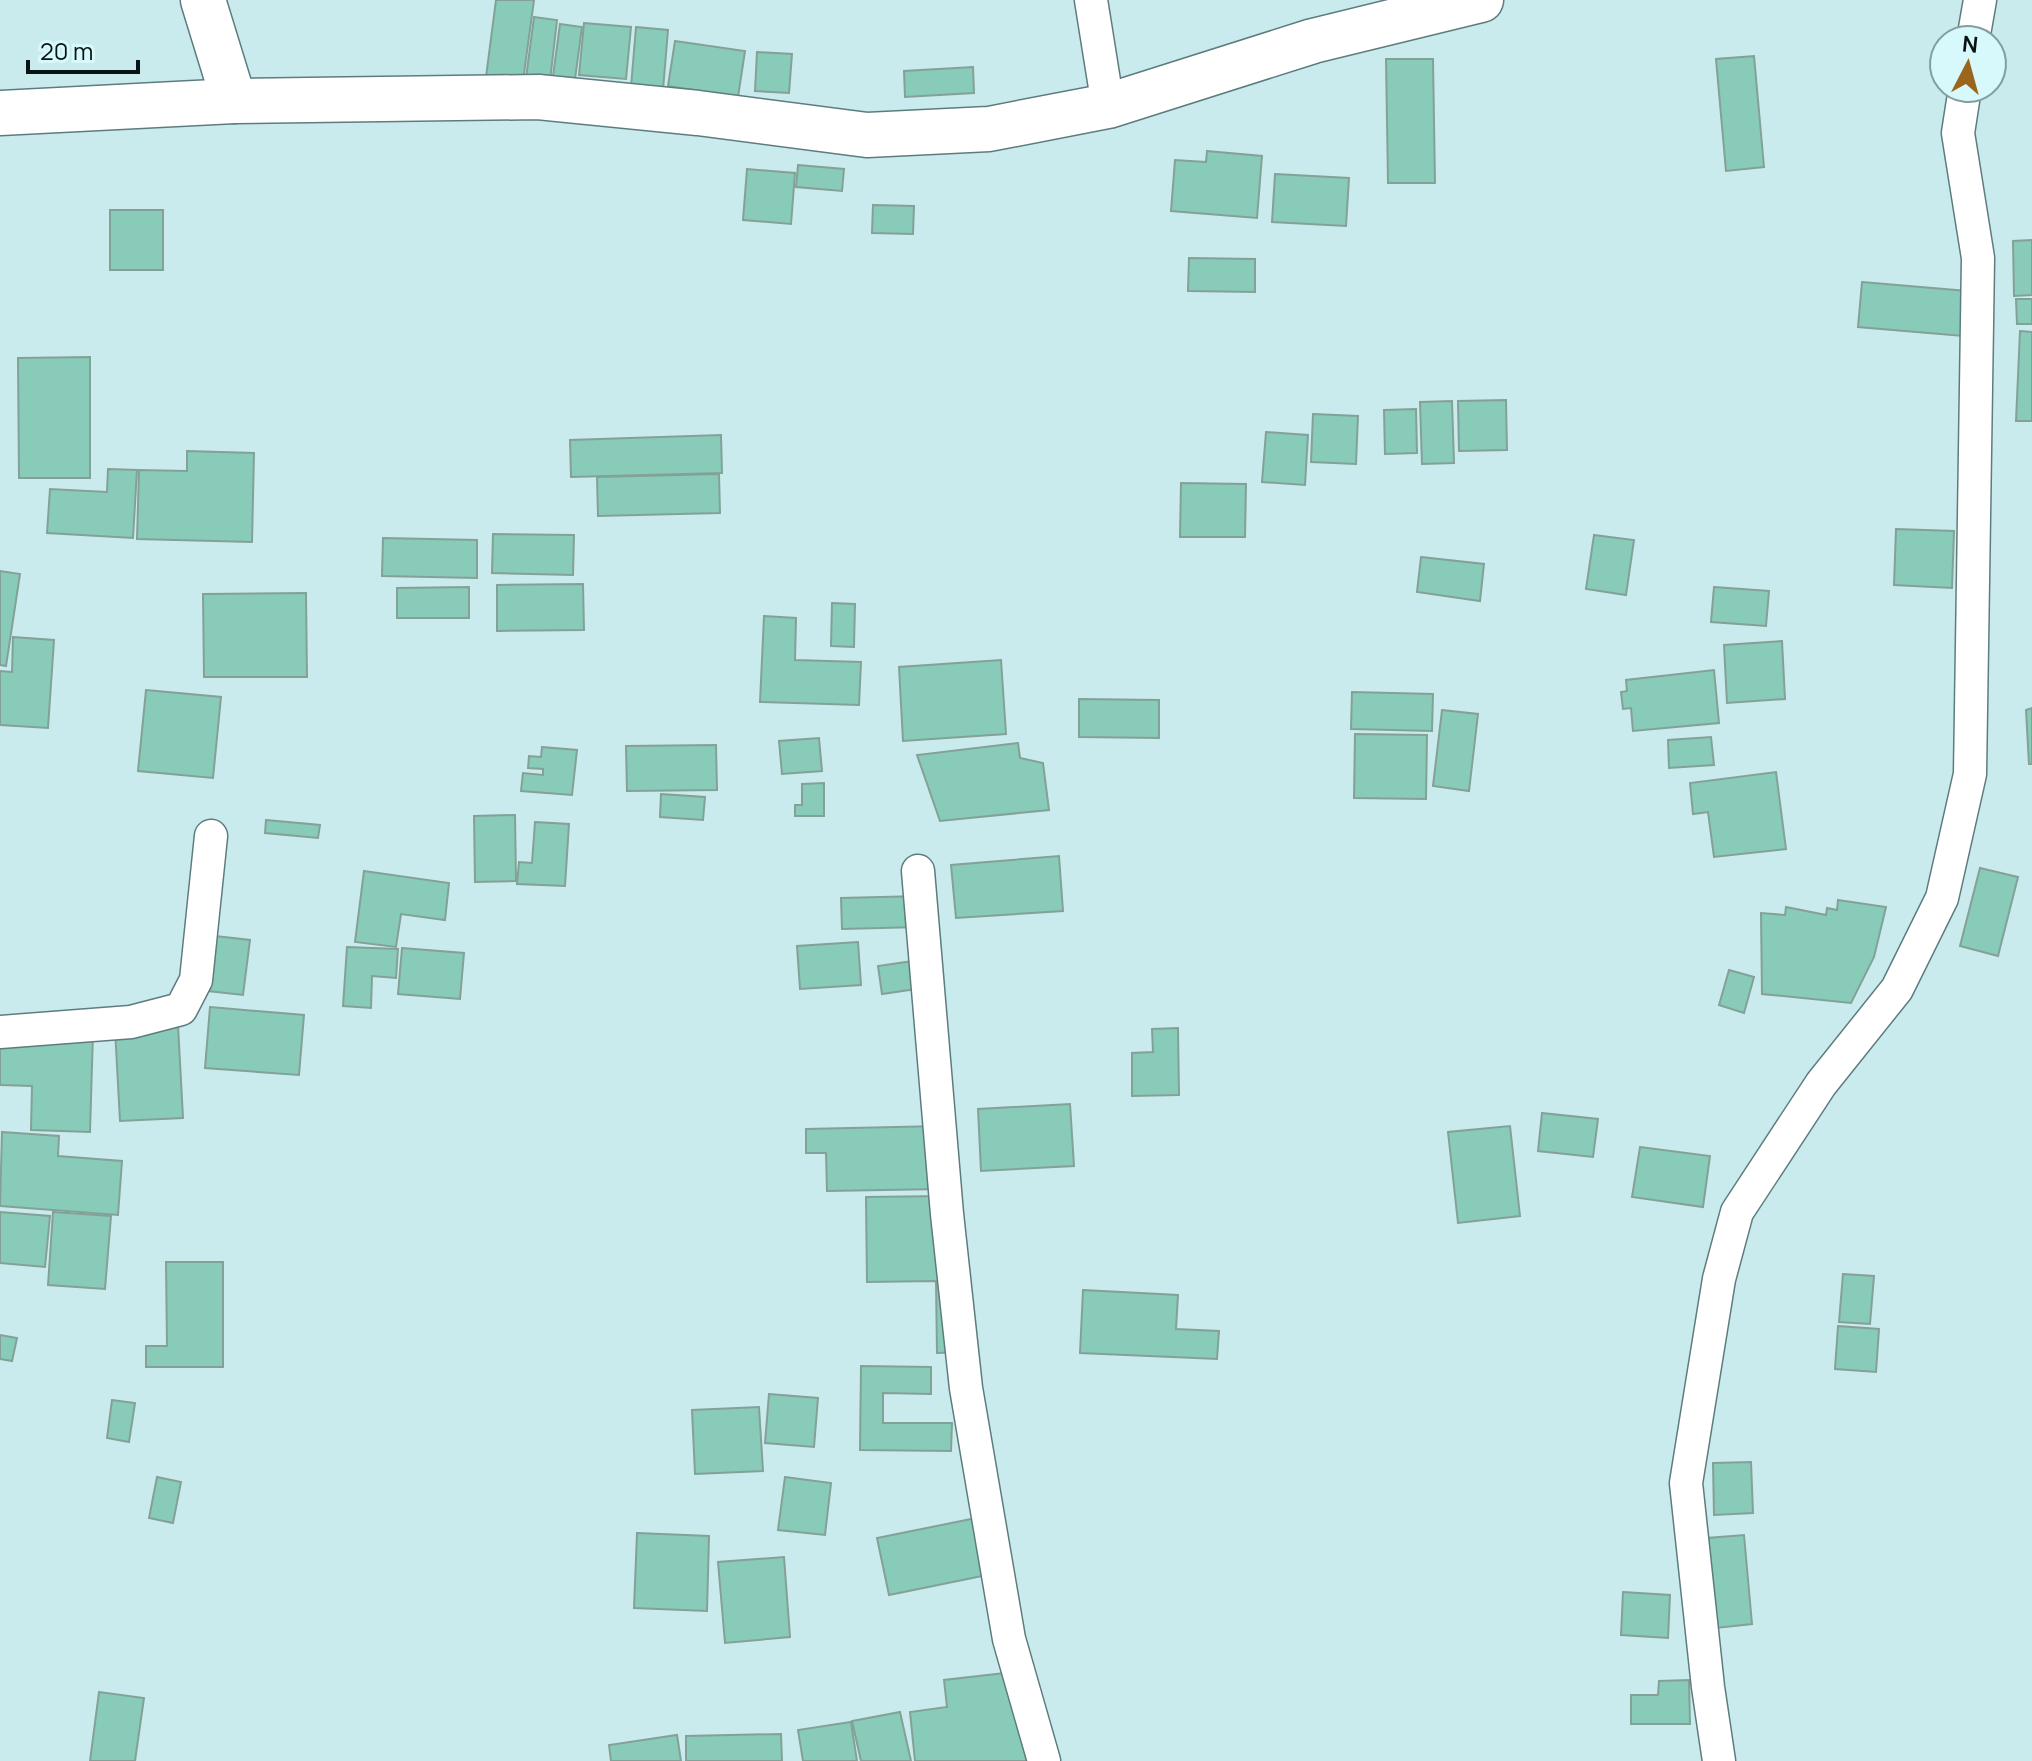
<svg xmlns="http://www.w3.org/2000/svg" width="2032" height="1761" viewBox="0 0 2032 1761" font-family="Manrope,sans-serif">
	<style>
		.building { fill: #88cbb8; stroke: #84a198; stroke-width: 2 }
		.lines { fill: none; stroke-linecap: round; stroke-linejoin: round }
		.street-casing { stroke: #5e7c7e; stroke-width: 35 }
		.secondary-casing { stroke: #5e7c7e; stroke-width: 47 }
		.street { stroke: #fff; stroke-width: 32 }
		.secondary { stroke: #fff; stroke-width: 44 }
	</style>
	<rect width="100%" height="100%" fill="#caebed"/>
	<g class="building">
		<path d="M496 0H534L523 81 486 77Z"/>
		<path d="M534 17 557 20 550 81 526 78Z"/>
		<path d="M584 23 631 27 626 79 579 75Z"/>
		<path d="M560 24 582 27 575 79 553 76Z"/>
		<path d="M636 27 668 30 663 90 631 87Z"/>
		<path d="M675 41 745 51 738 97 668 86Z"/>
		<path d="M757 52 792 54 789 93 755 91Z"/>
		<path d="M1754 56 1764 167 1726 171 1716 59Z"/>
		<path d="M1386 59H1433L1435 183H1388Z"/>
		<path d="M973 67 974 93 905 97 904 71Z"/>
		<path d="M1207 151 1262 156 1257 218 1171 211 1175 160 1206 162Z"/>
		<path d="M798 165 844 169 842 191 796 187Z"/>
		<path d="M747 169 795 173 791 224 743 220Z"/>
		<path d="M1275 174 1349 178 1346 226 1272 222Z"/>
		<path d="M873 205 914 206 913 234 872 233Z"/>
		<rect x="110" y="210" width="53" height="60"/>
		<path d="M2032 240V295L2014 296 2013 241Z"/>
		<path d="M1189 258 1255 259V292L1188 291Z"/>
		<path d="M1862 282 1967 291 1963 336 1858 327Z"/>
		<path d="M2016 299H2032V324H2017Z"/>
		<path d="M2020 331 2032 332V421H2016Z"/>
		<path d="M90 357V478H19L18 358Z"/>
		<path d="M1506 400 1507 450 1459 451 1458 401Z"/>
		<path d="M1452 401 1454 463 1422 464 1420 402Z"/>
		<path d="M1416 409 1417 453 1385 454 1384 410Z"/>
		<path d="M1313 414 1358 416 1356 464 1311 462Z"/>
		<path d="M1266 432 1308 435 1305 485 1262 482Z"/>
		<path d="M721 435 722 473 571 477 570 440Z"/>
		<path d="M187 451 254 453 252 542 137 539 139 470 187 471Z"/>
		<path d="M108 469 137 470 133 538 47 533 50 489 107 492Z"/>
		<path d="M719 474 720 513 598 516 597 477Z"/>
		<path d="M1181 483 1246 484 1245 537H1180Z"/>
		<path d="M1896 529 1954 531 1952 588 1894 585Z"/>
		<path d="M493 534 574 535 573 575 492 573Z"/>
		<path d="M1594 535 1634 540 1626 595 1586 589Z"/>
		<path d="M383 538 477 540V578L382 576Z"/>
		<path d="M1421 557 1484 564 1480 601 1417 592Z"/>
		<path d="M0 571 20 574 6 666 0 665Z"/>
		<path d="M583 584 584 630 497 631V585Z"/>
		<path d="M469 587V618H397V588Z"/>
		<path d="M1714 587 1769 591 1766 626 1711 622Z"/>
		<path d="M306 593 307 677H204L203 594Z"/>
		<path d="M832 603 855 604 854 647 831 646Z"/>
		<path d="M764 616 796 618 795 660 861 662 859 705 760 702Z"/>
		<path d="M13 637 54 640 48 728 0 725V671L12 672Z"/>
		<path d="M1782 641 1785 699 1727 703 1724 645Z"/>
		<path d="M1001 660 1006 734 903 741 899 667Z"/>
		<path d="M1714 670 1719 723 1633 731 1631 708 1623 709 1621 692 1627 691 1626 680Z"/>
		<path d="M146 690 221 697 213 778 138 771Z"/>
		<path d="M1352 692 1433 694 1432 731 1351 729Z"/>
		<path d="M1079 699 1159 700V738L1079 737Z"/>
		<path d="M2032 708V764H2029L2026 710Z"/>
		<path d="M1442 710 1478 714 1469 791 1433 786Z"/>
		<path d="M1355 734 1427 735 1426 799 1354 798Z"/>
		<path d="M1711 737 1714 765 1669 768 1668 740Z"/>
		<path d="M819 738 822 771 782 774 779 741Z"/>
		<path d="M1018 743 1020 758 1043 763 1049 810 940 821 917 755Z"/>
		<path d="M716 745 717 790 627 791 626 746Z"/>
		<path d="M542 747 577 750 572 795 521 791 523 773 543 775V769L528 768 529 756 541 757Z"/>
		<path d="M1776 772 1786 849 1714 857 1708 812 1693 814 1690 783Z"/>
		<path d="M824 783V816H795V805H802V784Z"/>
		<path d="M661 794 705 797 703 820 660 817Z"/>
		<path d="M515 815 516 881 475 882 474 816Z"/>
		<path d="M266 820 320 825 318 838 265 833Z"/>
		<path d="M535 822 569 824 565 886 517 884 519 862 532 863Z"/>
		<path d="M1059 856 1063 911 956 918 951 865Z"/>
		<path d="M1980 868 2018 877 1998 956 1960 946Z"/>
		<path d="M364 871 449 883 445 920 401 914 396 947 355 942Z"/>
		<path d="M920 896V927L842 929 841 898Z"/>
		<path d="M1838 900 1886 907 1874 957 1851 1003 1762 994 1761 913 1785 915 1786 907 1826 915 1827 908 1837 910Z"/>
		<path d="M215 936 250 940 243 995 208 991Z"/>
		<path d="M858 942 861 985 800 989 797 946Z"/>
		<path d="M347 947 398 949 396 978 372 976 371 1008 343 1006Z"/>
		<path d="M402 948 464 953 460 999 398 994Z"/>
		<path d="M940 957 944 985 882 994 878 966Z"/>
		<path d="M1729 970 1754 977 1744 1013 1719 1005Z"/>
		<path d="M210 1007 304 1015 299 1075 205 1068Z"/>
		<path d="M178 1025 183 1118 120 1121 115 1029Z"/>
		<path d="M0 1028 93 1032 90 1132 31 1130 32 1086 0 1085Z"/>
		<path d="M1178 1028 1179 1095 1132 1096V1053L1153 1052 1152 1029Z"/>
		<path d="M1070 1104 1074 1166 981 1171 978 1109Z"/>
		<path d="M1542 1113 1598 1119 1593 1157 1538 1151Z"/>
		<path d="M940 1126 942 1189 827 1191 826 1153H806V1129Z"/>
		<path d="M1510 1126 1520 1216 1458 1223 1448 1132Z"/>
		<path d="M2 1132 59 1136 58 1156 122 1161 118 1215 0 1206Z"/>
		<path d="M1640 1147 1710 1156 1703 1207 1632 1197Z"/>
		<path d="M943 1196 964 1352 937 1353 936 1281 867 1282 866 1197Z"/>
		<path d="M0 1212 50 1216 45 1267 0 1263Z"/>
		<path d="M53 1212 111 1216 105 1289 48 1285Z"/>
		<path d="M166 1262H223V1367H146V1346H167Z"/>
		<path d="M1843 1274 1874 1276 1870 1324 1839 1322Z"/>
		<path d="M1083 1290 1178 1295 1176 1329 1219 1331 1217 1359 1080 1353Z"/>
		<path d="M1838 1326 1879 1329 1876 1372 1835 1369Z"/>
		<path d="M0 1335 17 1338 12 1361 0 1359Z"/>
		<path d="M861 1366 931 1367V1394L883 1393V1423H952L951 1451 860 1450Z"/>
		<path d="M769 1394 818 1398 814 1447 765 1443Z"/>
		<path d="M112 1400 135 1403 129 1442 107 1438Z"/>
		<path d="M759 1407 763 1471 695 1474 692 1410Z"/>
		<path d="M1751 1462 1753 1513 1714 1515 1713 1463Z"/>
		<path d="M157 1477 181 1482 173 1523 149 1518Z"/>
		<path d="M785 1477 831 1483 825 1535 778 1530Z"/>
		<path d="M986 1516 997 1573 889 1595 877 1538Z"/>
		<path d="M637 1533 709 1536 707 1611 634 1608Z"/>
		<path d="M1744 1535 1752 1624 1716 1628 1707 1538Z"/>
		<path d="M784 1557 790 1637 725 1643 718 1562Z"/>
		<path d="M1623 1592 1670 1595 1668 1638 1621 1635Z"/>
		<path d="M1022 1671 1035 1761H915L910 1712 947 1707 944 1680Z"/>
		<path d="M1689 1680 1690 1724H1631V1695H1658L1659 1681Z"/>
		<path d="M99 1692 144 1698 135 1761H90Z"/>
		<path d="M900 1712 911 1761H861L852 1721Z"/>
		<path d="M851 1722 857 1761H803L798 1730Z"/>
		<path d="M781 1734 782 1761H686V1736Z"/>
		<path d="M677 1735 681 1761H611L609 1745Z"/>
	</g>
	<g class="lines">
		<defs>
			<g id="street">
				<path d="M1091 0 1108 106"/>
				<path d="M1973 40 1980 0"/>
				<path d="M918 871 947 1214 966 1388 1009 1639 1044 1761"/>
				<path d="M0 1032 131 1022 181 1009 196 980 211 836"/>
				<path d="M1719 1761 1708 1687 1686 1483 1719 1279 1737 1212 1821 1084 1897 989 1942 898 1970 774 1978 258 1958 133 1965 88"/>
			</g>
			<g id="secondary">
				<path d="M203 0 234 101"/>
				<path d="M0 113 234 101 538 97 698 113 867 135 989 129 1108 106 1313 41 1481 0"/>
			</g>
		</defs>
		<use href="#street" class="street-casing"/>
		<use href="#secondary" class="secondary-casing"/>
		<use href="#street" class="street"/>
		<use href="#secondary" class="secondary"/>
	</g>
	<g transform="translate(1968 64) rotate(6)"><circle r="38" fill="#d7f9fb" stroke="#849d9f" stroke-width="2"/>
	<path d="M0-6L14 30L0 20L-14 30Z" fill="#9b651e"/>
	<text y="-12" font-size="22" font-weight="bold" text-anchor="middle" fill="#081314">N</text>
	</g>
	<path d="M28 60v12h110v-12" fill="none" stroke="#081314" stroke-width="4"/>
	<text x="40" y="60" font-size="24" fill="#081314" stroke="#d7f9fb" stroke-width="6" paint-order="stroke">20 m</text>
</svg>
